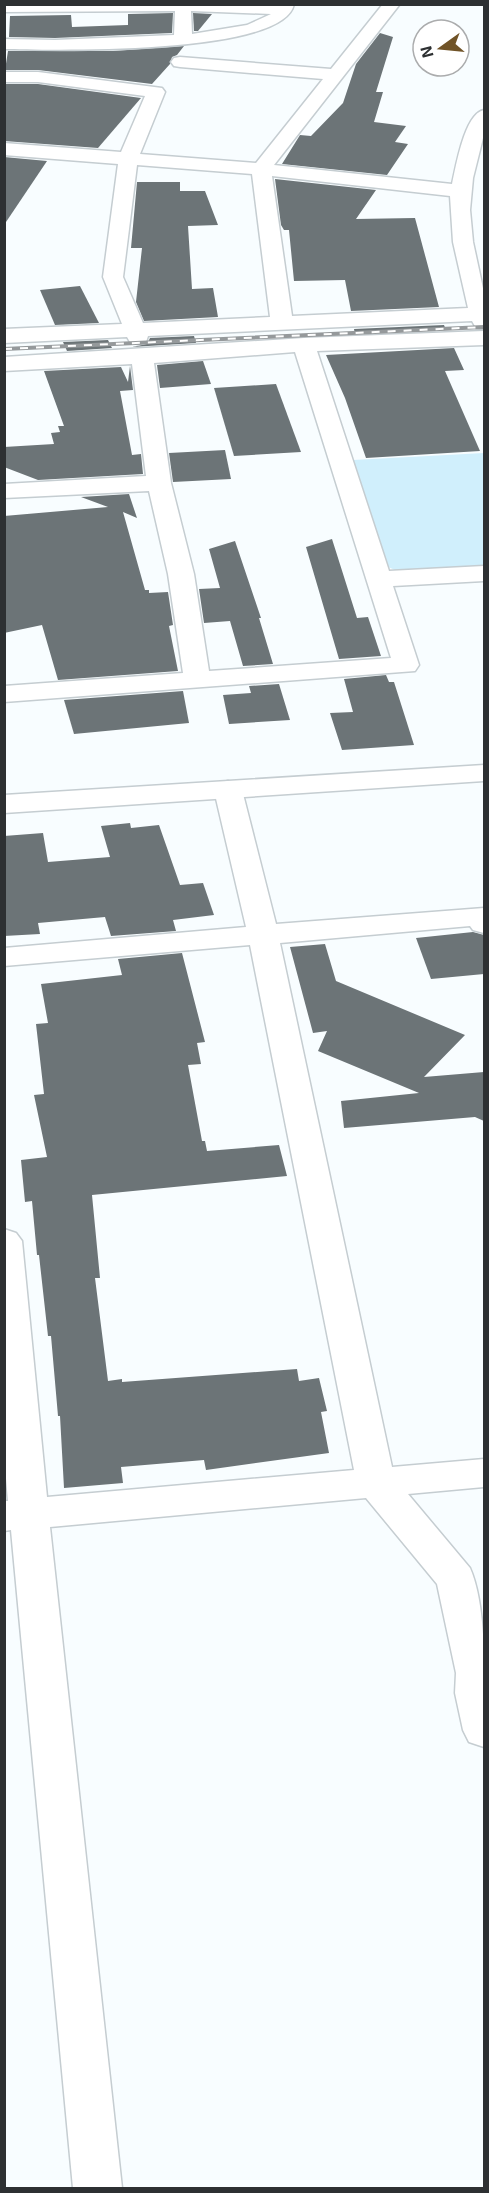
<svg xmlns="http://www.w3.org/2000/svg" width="489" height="2193" viewBox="0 0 489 2193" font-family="'Exo 2',sans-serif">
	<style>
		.green { fill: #d0effc }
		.building { fill: #6c7477 }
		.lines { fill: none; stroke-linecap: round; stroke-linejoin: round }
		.minor-casing { stroke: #c5cdd1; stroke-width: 3 }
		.tertiary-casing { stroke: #c5cdd1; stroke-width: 3 }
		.minor { fill: #fff; fill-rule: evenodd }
		.tertiary { fill: #fff; fill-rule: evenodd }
		.rail-casing { stroke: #95999b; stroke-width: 4 }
		.rail { stroke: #fff; stroke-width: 2; stroke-dasharray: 8; stroke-linecap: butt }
	</style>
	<rect width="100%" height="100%" fill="#f8fdff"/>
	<path class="green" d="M484 453V567L397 571 384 565 353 460Z"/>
	<g class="building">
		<path d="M173 13 172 33 55 38 9 37 10 16 71 15 72 27 128 25V14Z"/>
		<path d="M193 13 212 14 198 31H194Z"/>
		<path d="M380 33 393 37 376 92H383L374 122 406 126 395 142 408 144 387 175 282 164 300 135 311 136 343 103 356 64Z"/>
		<path d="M184 46 177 55 172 57 170 64 152 84 38 70H5L8 51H113Z"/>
		<path d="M4 84H38L141 98 98 148 4 141Z"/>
		<path d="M4 157 47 161 4 225Z"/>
		<path d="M275 179 376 190 356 219 415 218 439 307 351 311 345 280 294 281 289 230H284L281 225Z"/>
		<path d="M137 182H180V191H205L218 225 188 226 192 289 213 288 218 317 144 321 136 302 142 248H131Z"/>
		<path d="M80 286 99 323 55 325 40 290Z"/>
		<path d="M444 325 446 330 355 334 354 329Z"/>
		<path d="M194 336 196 343 132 347 147 344 150 338Z"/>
		<path d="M108 340 112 348 67 351 63 342Z"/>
		<path d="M454 348 464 370 445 371 480 451 366 458 345 398 326 355Z"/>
		<path d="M203 361 211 384 160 388 157 365Z"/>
		<path d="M130 366 133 390 120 391 132 455 141 454 143 474 38 480 4 467V447L54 444 51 433 60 432 58 426H64L44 371 121 367 128 382Z"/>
		<path d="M276 384 301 452 234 456 214 388Z"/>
		<path d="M225 450 231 479 173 482 169 453Z"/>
		<path d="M129 494 137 518 123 512 145 590H149V593L168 592 173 625 169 626 178 671 58 680 42 625 4 633V516L108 507 81 497Z"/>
		<path d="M332 539 357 618 368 617 381 656 339 659 306 547Z"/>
		<path d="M235 541 261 618H259L273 664 243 666 230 621 204 623 199 589 220 588 209 549Z"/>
		<path d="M386 675 389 682H394L414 745 342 750 330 713 353 712 344 679Z"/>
		<path d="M279 684 290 720 229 724 223 695 251 693 249 686Z"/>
		<path d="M183 691 189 723 74 734 64 700Z"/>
		<path d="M130 823 131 828 159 825 180 885 203 883 214 915 173 920 176 931 111 936 105 917 38 923 40 934 4 936V836L43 833 48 862 110 857 101 826Z"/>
		<path d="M473 932 484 935V974L431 979 416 938Z"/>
		<path d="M325 944 336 981 465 1035 424 1077 484 1072V1121L475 1117 344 1128 341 1101 419 1093 318 1051 327 1031 313 1033 290 947Z"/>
		<path d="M182 953 205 1042 197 1043 201 1064 188 1065 202 1141H205L207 1151 279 1145 287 1176 92 1195 100 1278H95L108 1381 122 1379V1382L297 1369 299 1381 319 1378 327 1411 321 1412 329 1453 206 1470 204 1460 121 1467 123 1483 64 1488 60 1416H58L51 1336H48L39 1255H37L32 1201 25 1202 21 1160 47 1157 34 1095 44 1094 36 1024 48 1023 41 984 122 975 118 959Z"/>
	</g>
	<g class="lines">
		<defs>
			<g id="minor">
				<path d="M4 4H294C284 56 50 50 4 49V39L55 40 174 35 175 11 4 12ZM191 11 271 14 247 25 192 34Z"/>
				<path d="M383 4H400L274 165 452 184C456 166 465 113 484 110V134L473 178 470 210 473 242 484 293V329L476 328 472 321 148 336 146 342 138 344 130 342 127 337 4 343V329L122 324 103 277 118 164 4 155V143L121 152 145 96 38 82H4V72H38L162 88 165 92 140 154 256 163 323 79 180 67 174 66 171 62 174 58 180 57 331 69ZM137 165 252 174 270 317 143 323 123 277ZM272 176 450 196 453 242 468 308 292 316Z"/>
				<path d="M484 331V345L317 351 389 571 484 566V581L393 586 419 665 415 671 4 702V686L183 673 168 574 149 491 4 498V484L146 476 132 364 4 371V357L304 338ZM295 352 391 658 209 671 194 574 171 483 154 363Z"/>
				<path d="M228 781 238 784 242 790 276 924 484 908V933L473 930 470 926 280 943 392 1467 484 1459V1487L408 1494 470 1568C489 1611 484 1697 484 1747L469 1742 463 1730 455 1693 456 1673 437 1584 366 1498 50 1527 122 2188H73L11 1530 4 1531V1501H8L4 1456V1229L16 1233 22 1241 47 1497 354 1470 250 945 4 966V948L246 927 214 790 218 784Z"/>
			</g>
			<path id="tertiary" d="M484 765V781L4 813V795Z"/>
		</defs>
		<use href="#minor" class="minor-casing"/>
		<use href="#tertiary" class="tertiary-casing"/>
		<use href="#minor" class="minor"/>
		<use href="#tertiary" class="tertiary"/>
		<defs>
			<path id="rail" d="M4 349 484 327"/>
		</defs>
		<use href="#rail" class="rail-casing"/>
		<use href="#rail" class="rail"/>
	</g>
	<rect width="489" height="2193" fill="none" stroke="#2d3032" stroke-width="12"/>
	<g transform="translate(441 48) rotate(255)"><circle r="28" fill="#ffffff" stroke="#abacad" stroke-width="1.5"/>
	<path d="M0-4.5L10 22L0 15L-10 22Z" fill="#705327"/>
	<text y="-9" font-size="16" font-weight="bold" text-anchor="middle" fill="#2d3032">N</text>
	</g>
</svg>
